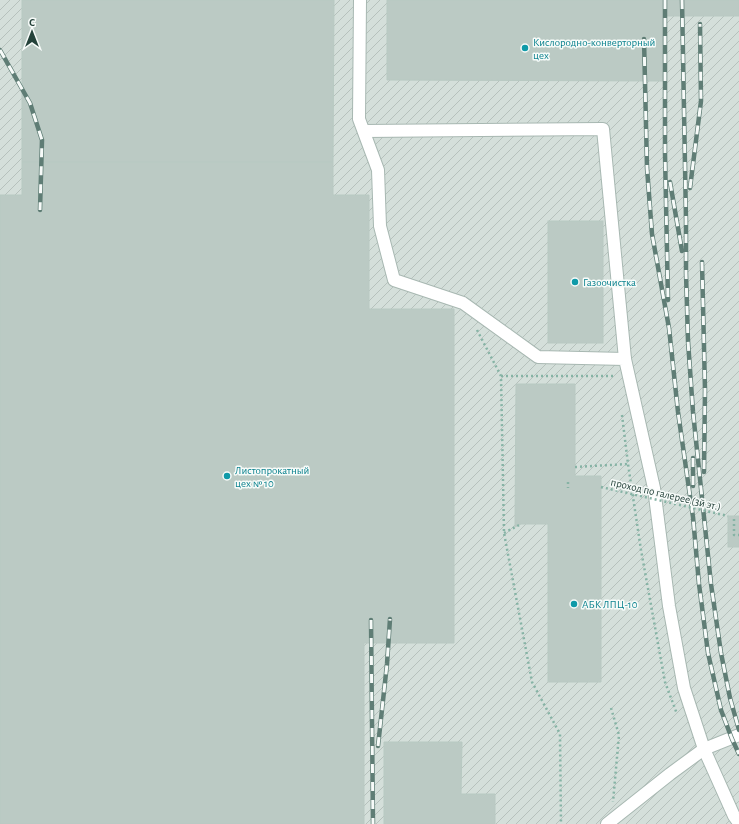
<svg xmlns="http://www.w3.org/2000/svg" width="739" height="824" viewBox="0 0 739 824" font-family="'Alegreya Sans',sans-serif">
	<style>
		.industrial { fill: url(#industrial-furrows) }
		.building { fill: #bbcac4; stroke: #b8c9c2 }
		.lines { fill: none; stroke-linecap: round; stroke-linejoin: round }
		.minor-casing { stroke: #a8b8b2; stroke-width: 14 }
		.path { stroke: #86b3a5; stroke-width: 2.5; stroke-dasharray: 2 3; stroke-linecap: butt }
		.minor { stroke: #fff; stroke-width: 12 }
		.rail-casing { stroke: #5f7d75; stroke-width: 4.5 }
		.rail { stroke: #f7fbf9; stroke-width: 3; stroke-dasharray: 9; stroke-linecap: butt }
		.path-bridge { stroke: #86b3a5; stroke-width: 2.5; stroke-dasharray: 2 3; stroke-linecap: butt }
		.culture-dot { fill: #0f9aa8; stroke: #f7fbf9; stroke-width: 1.5 }
		.labels { text-anchor: middle; stroke-width: 3; stroke-linejoin: round; paint-order: stroke }
		.culture-label { font-size: 11px; fill: #0d838f; stroke: #f7fbf9; text-anchor: start }
		.street-label { font-size: 11px; fill: #24423a; stroke: #f7fbf9 }
	</style>
	<defs>
		<pattern id="industrial-furrows" width="10" height="10" patternUnits="userSpaceOnUse"><rect width="10" height="10" fill="#d4dfda"/><path d="M-1 1l2-2M0 10L10 0M9 11l2-2" fill="none" stroke="#b6c1bc"/></pattern>
	</defs>
	<rect width="100%" height="100%" fill="#e6efeb"/>
	<rect class="industrial" x="0" y="0" width="739" height="824"/>
	<g class="building">
		<path d="M22 0H334L333 162H22Z"/>
		<path d="M387 0H739V16H663V81L387 80Z"/>
		<path d="M22 162H333V195H369V309H454V643H364V824H0V195H22Z"/>
		<rect x="548" y="221" width="55" height="122"/>
		<path d="M516 384H575V476H601V682H548V524H521L515 527Z"/>
		<rect x="728" y="516" width="11" height="31"/>
		<path d="M384 742H462L461 794H495V824H384Z"/>
	</g>
	<g class="lines">
		<defs>
			<g id="minor">
				<path d="M360 0 359 119 378 170 380 226 394 280 463 303 538 357 625 359 654 488 669 606 684 688 704 749 734 816 739 823"/>
				<path d="M364 131 603 129 625 359"/>
				<path d="M607 824 670 774 704 749 739 735"/>
			</g>
		</defs>
		<use href="#minor" class="minor-casing"/>
		<g class="path">
			<path d="M477 330 501 376 504 533 532 682 560 734 561 824"/>
			<path d="M501 376H616"/>
			<path d="M622 415 628 464 641 550 665 682 677 714"/>
			<path d="M575 467 628 464"/>
			<path d="M568 482V488"/>
			<path d="M734 519V535H739"/>
			<path d="M504 533 521 524"/>
			<path d="M611 708 619 735 613 802"/>
		</g>
		<use href="#minor" class="minor"/>
		<defs>
			<g id="rail">
				<path d="M665 0V154L668 300"/>
				<path d="M682 0 686 220V273L688 341 693 412 711 584 721 653 730 698 739 730"/>
				<path d="M644 39 647 168 652 234 669 328 678 412 693 517 699 584 708 653 721 710 732 739 739 754"/>
				<path d="M0 50 30 103 42 140 40 210"/>
				<path d="M670 182 682 251"/>
				<path d="M690 188 701 101 700 24"/>
				<path d="M702 262 705 390 704 472"/>
				<path d="M693 458V486"/>
				<path d="M371 620 373 824"/>
				<path d="M378 746 387 664 390 619"/>
			</g>
		</defs>
		<use href="#rail" class="rail-casing"/>
		<use href="#rail" class="rail"/>
		<path class="path-bridge" d="M601 487 728 516"/>
	</g>
	<g class="culture-dot">
		<circle cx="525" cy="48" r="4"/>
		<circle cx="575" cy="282" r="4"/>
		<circle cx="227" cy="476" r="4"/>
		<circle cx="574" cy="604" r="4"/>
	</g>
	<g class="labels">
		<g class="culture-label">
			<text x="533" y="46">Кислородно-конверторный<tspan x="533" dy="13">цех</tspan></text>
			<text x="583" y="286">Газоочистка</text>
			<text x="235" y="474">Листопрокатный<tspan x="235" dy="13">цех № 10</tspan></text>
			<text x="582" y="608">АБК ЛПЦ-10</text>
		</g>
		<g class="street-label">
			<text transform="translate(666 494) rotate(13)" y="4">проход по галерее (3й эт.)</text>
		</g>
	</g>
	<g transform="translate(32 32)" stroke="#f7fbf9" stroke-width="3" paint-order="stroke">
	<path d="M0-3L7 15L0 10L-7 15Z" fill="#24423a"/>
	<text y="-6" font-size="11" font-weight="bold" text-anchor="middle" fill="#24423a">С</text>
	</g>
</svg>
